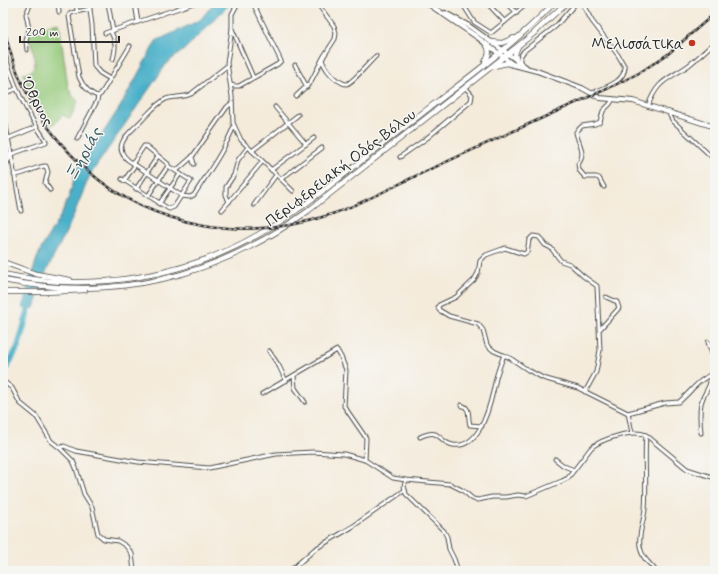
<svg xmlns="http://www.w3.org/2000/svg" width="718" height="574" viewBox="0 0 718 574" font-family="Mynerve,sans-serif">
	<style>
		.green { fill: #96ca7b; stroke: #607a53 }
		.water { fill: #4ab0c9; stroke: #3a6e7a }
		.lines { fill: none; stroke-linecap: round; stroke-linejoin: round }
		.river { stroke: #4ab0c9; stroke-width: 6 }
		.minor-casing { stroke: #494845; stroke-width: 5 }
		.secondary-casing { stroke: #494845; stroke-width: 6 }
		.primary-casing { stroke: #494845; stroke-width: 6 }
		.minor { stroke: #fff; stroke-width: 3 }
		.secondary { stroke: #fff; stroke-width: 4 }
		.primary { stroke: #fff; stroke-width: 4.5 }
		.rail-casing { stroke: #2b2b2b; stroke-width: 2.5 }
		.rail { stroke: #f6f6f2; stroke-width: 1; stroke-dasharray: 3; stroke-linecap: butt }
		.poi-dot { fill: #c8321e; stroke: #f6f6f2; stroke-width: 1.5 }
		.labels { text-anchor: middle; stroke-width: 3; stroke-linejoin: round; paint-order: stroke }
		.poi-label { font-size: 16px; fill: #2b2b2b; stroke: #f6f6f2; text-anchor: end }
		.street-label { font-size: 16px; fill: #2b2b2b; stroke: #f6f6f2 }
		.water-label { font-size: 17px; font-style: italic; fill: #365a62; stroke: #f6f6f2 }
	</style>
	<rect width="100%" height="100%" fill="#f6f6f2"/>
	<filter id="ink" filterUnits="userSpaceOnUse"><feTurbulence type="fractalNoise" baseFrequency=".025" numOctaves="2"/><feDisplacementMap in="SourceGraphic" scale="8" xChannelSelector="R" yChannelSelector="G"/><feConvolveMatrix kernelMatrix="1 2 1 2 8 2 1 2 1" color-interpolation-filters="sRGB"/></filter>
	<filter id="wash" filterUnits="userSpaceOnUse"><feTurbulence type="fractalNoise" baseFrequency=".012" numOctaves="4" result="noise"/><feDisplacementMap in="SourceGraphic" scale="16" xChannelSelector="R" yChannelSelector="G"/><feGaussianBlur stdDeviation="0.9" result="paint"/><feColorMatrix in="noise" values="0 0 0 0 0 0 0 0 0 0 0 0 0 0 0 0 0 1.4 0 .05"/><feComposite in="paint" operator="in"/></filter>
	<g filter="url(#wash)">
		<rect width="100%" height="100%" fill="#f4ebdb"/>
		<path class="green" d="M59 23 68 87 72 95 78 101 70 119 63 115 52 126 34 98 23 74C42 71 33 54 31 41L27 42 31 29Z"/>
		<path class="water" d="M214 3H231L184 50 167 63 90 175 69 226 46 272 34 308H22L36 261 41 249 62 213 69 197 77 169 87 157 120 107 156 41 200 20Z"/>
		<g class="lines">
			<path class="river" d="M3 374 18 347 31 301"/>
		</g>
	</g>
	<g filter="url(#ink)">
		<g class="lines">
			<defs>
				<g id="minor">
					<path d="M58 3 59 12"/>
					<path d="M76 3 77 10"/>
					<path d="M89 3 92 25 94 66 100 73 110 79"/>
					<path d="M108 3 113 31"/>
					<path d="M135 3 138 22"/>
					<path d="M238 3 232 14V29L227 63 232 96 233 123 241 140 293 191"/>
					<path d="M462 3 474 22 491 33 528 3"/>
					<path d="M487 3 505 22"/>
					<path d="M507 3 517 13"/>
					<path d="M582 3 592 21 618 55 625 67C624 83 605 87 592 93"/>
					<path d="M432 6 436 3"/>
					<path d="M90 9 71 13 69 16 79 77C82 85 90 94 98 96L101 94 130 46"/>
					<path d="M232 29 253 77"/>
					<path d="M111 32C116 41 116 48 113 59"/>
					<path d="M105 33 194 3"/>
					<path d="M3 48C13 84 25 110 46 141V142L3 157"/>
					<path d="M27 50 26 41 29 29 26 14 31 3"/>
					<path d="M322 60C325 69 329 74 337 80 340 81 343 84 346 84 352 84 369 62 376 56"/>
					<path d="M520 63V57L524 51 556 26 576 3"/>
					<path d="M295 65 307 87"/>
					<path d="M227 66 191 94C183 98 174 96 166 99 156 104 150 112 142 120 132 131 110 145 128 160L182 196 190 197 194 195C208 173 224 151 234 126"/>
					<path d="M231 85 235 86H239L278 64 281 61 253 3"/>
					<path d="M3 94 16 89"/>
					<path d="M296 96 310 83 324 56 335 39 336 33 334 26 317 3"/>
					<path d="M648 106C658 79 668 80 689 65 698 58 706 50 715 42"/>
					<path d="M275 107 306 144"/>
					<path d="M3 109 21 211"/>
					<path d="M669 112 670 116 673 121 715 160"/>
					<path d="M9 138 36 127"/>
					<path d="M77 139 97 101 98 96"/>
					<path d="M252 151 298 115"/>
					<path d="M192 157 194 164"/>
					<path d="M400 157 427 138 471 101 472 95 465 87"/>
					<path d="M271 170 314 138"/>
					<path d="M3 171 10 157"/>
					<path d="M176 171 192 157 227 107 232 103"/>
					<path d="M14 175C25 175 35 166 46 166L48 172 45 183 50 190"/>
					<path d="M122 179 169 209 174 207 191 181 168 166V164L146 146H144L133 163"/>
					<path d="M281 179 322 148"/>
					<path d="M124 181 135 165"/>
					<path d="M604 187 599 178 596 177H585L579 170 578 164C587 153 578 144 576 132L582 126 595 124 600 122 603 111 610 104 613 99"/>
					<path d="M136 189 158 156"/>
					<path d="M148 196 168 166"/>
					<path d="M229 202 226 195V187L234 175 238 160 248 147"/>
					<path d="M159 204 180 174"/>
					<path d="M254 205 276 175"/>
					<path d="M222 210 262 162"/>
					<path d="M600 329 619 308 617 302 606 297"/>
					<path d="M708 342 712 354 715 355"/>
					<path d="M269 351 279 366 286 381"/>
					<path d="M294 376 295 388 305 402"/>
					<path d="M3 381 12 388 20 403 36 416 51 441 60 448 73 461 76 468 84 494 92 507 98 534 104 539 118 541 126 546 132 554 134 571"/>
					<path d="M585 392 596 372 600 350 597 286 583 276 570 264 561 261 551 248 545 245 539 237 533 236 529 240 527 252 524 254 505 248 486 255 480 261 478 273 474 280 456 297 439 305 438 307 439 310 449 316 478 324 483 330 487 345 494 351 510 358 528 370 543 378 578 388 628 413 665 403 679 402C692 391 698 379 715 373"/>
					<path d="M262 394 337 350 341 357 346 370 344 406 366 438 365 460"/>
					<path d="M461 405C472 408 467 417 470 425L482 426"/>
					<path d="M628 413 632 433"/>
					<path d="M701 433C700 423 699 413 701 404 703 392 712 388 710 375"/>
					<path d="M646 435C644 460 647 484 645 509 644 521 638 534 640 546 642 559 648 561 656 571"/>
					<path d="M420 437C442 427 437 442 453 445 482 450 492 398 496 378 498 370 501 363 504 355"/>
					<path d="M60 448 64 446 76 451 138 462 209 468 276 454 313 452 344 454 365 460 393 478 406 480 450 484 462 490 473 499 478 500 492 497H506L518 495 526 496 562 481 568 478 591 448C601 439 633 429 646 435L687 469 715 478"/>
					<path d="M555 459 564 466 574 470"/>
					<path d="M406 480 404 486 406 494 444 531 447 537 449 549 454 559 458 571"/>
					<path d="M290 571 315 549 352 527 405 490"/>
				</g>
				<g id="secondary">
					<path d="M427 3 477 37 514 65 537 71 582 88 600 98 633 101 715 127"/>
					<path d="M445 13 469 26 526 67"/>
				</g>
				<g id="primary">
					<path d="M491 42 502 43 514 38"/>
					<path d="M485 62C489 55 491 50 485 43"/>
					<path d="M517 62 515 54 518 46"/>
					<path d="M494 66 507 63 514 65"/>
					<path d="M3 262 36 274 70 280"/>
					<path d="M3 274C89 293 185 278 261 233 288 218 313 199 337 180 362 161 386 141 411 122 459 84 511 48 554 3"/>
					<path d="M3 280C116 302 215 278 308 211L533 34 566 3"/>
					<path d="M3 292H46L85 290"/>
				</g>
			</defs>
			<use href="#minor" class="minor-casing"/>
			<use href="#secondary" class="secondary-casing"/>
			<use href="#primary" class="primary-casing"/>
			<use href="#minor" class="minor"/>
			<use href="#secondary" class="secondary"/>
			<use href="#primary" class="primary"/>
			<defs>
				<path id="rail" d="M3 21C13 80 43 130 87 170 153 229 250 243 332 214 367 202 399 183 433 168 492 141 550 114 609 88L639 73 668 54 715 13"/>
			</defs>
			<use href="#rail" class="rail-casing"/>
			<use href="#rail" class="rail"/>
		</g>
	</g>
	<circle class="poi-dot" cx="692" cy="43" r="4"/>
	<g class="labels">
		<g class="poi-label">
			<text x="684" y="49">Μελισσάτικα</text>
		</g>
		<g class="street-label">
			<text transform="translate(38 101) rotate(62)" y="6">Όθρυος</text>
			<text transform="translate(340 167) rotate(-37)" y="6">Περιφερειακή Οδός Βόλου</text>
		</g>
		<g class="water-label">
			<text transform="translate(83 154) rotate(-61)" y="6">Ξηριάς</text>
		</g>
	</g>
	<rect width="718" height="574" fill="none" stroke="#f6f6f2" stroke-width="16"/>
	<path d="M20 36v6h99v-6" fill="none" stroke="#2b2b2b" stroke-width="2"/>
	<text x="26" y="36" font-size="12" fill="#2b2b2b" stroke="#f6f6f2" stroke-width="3" paint-order="stroke">200 m</text>
</svg>
